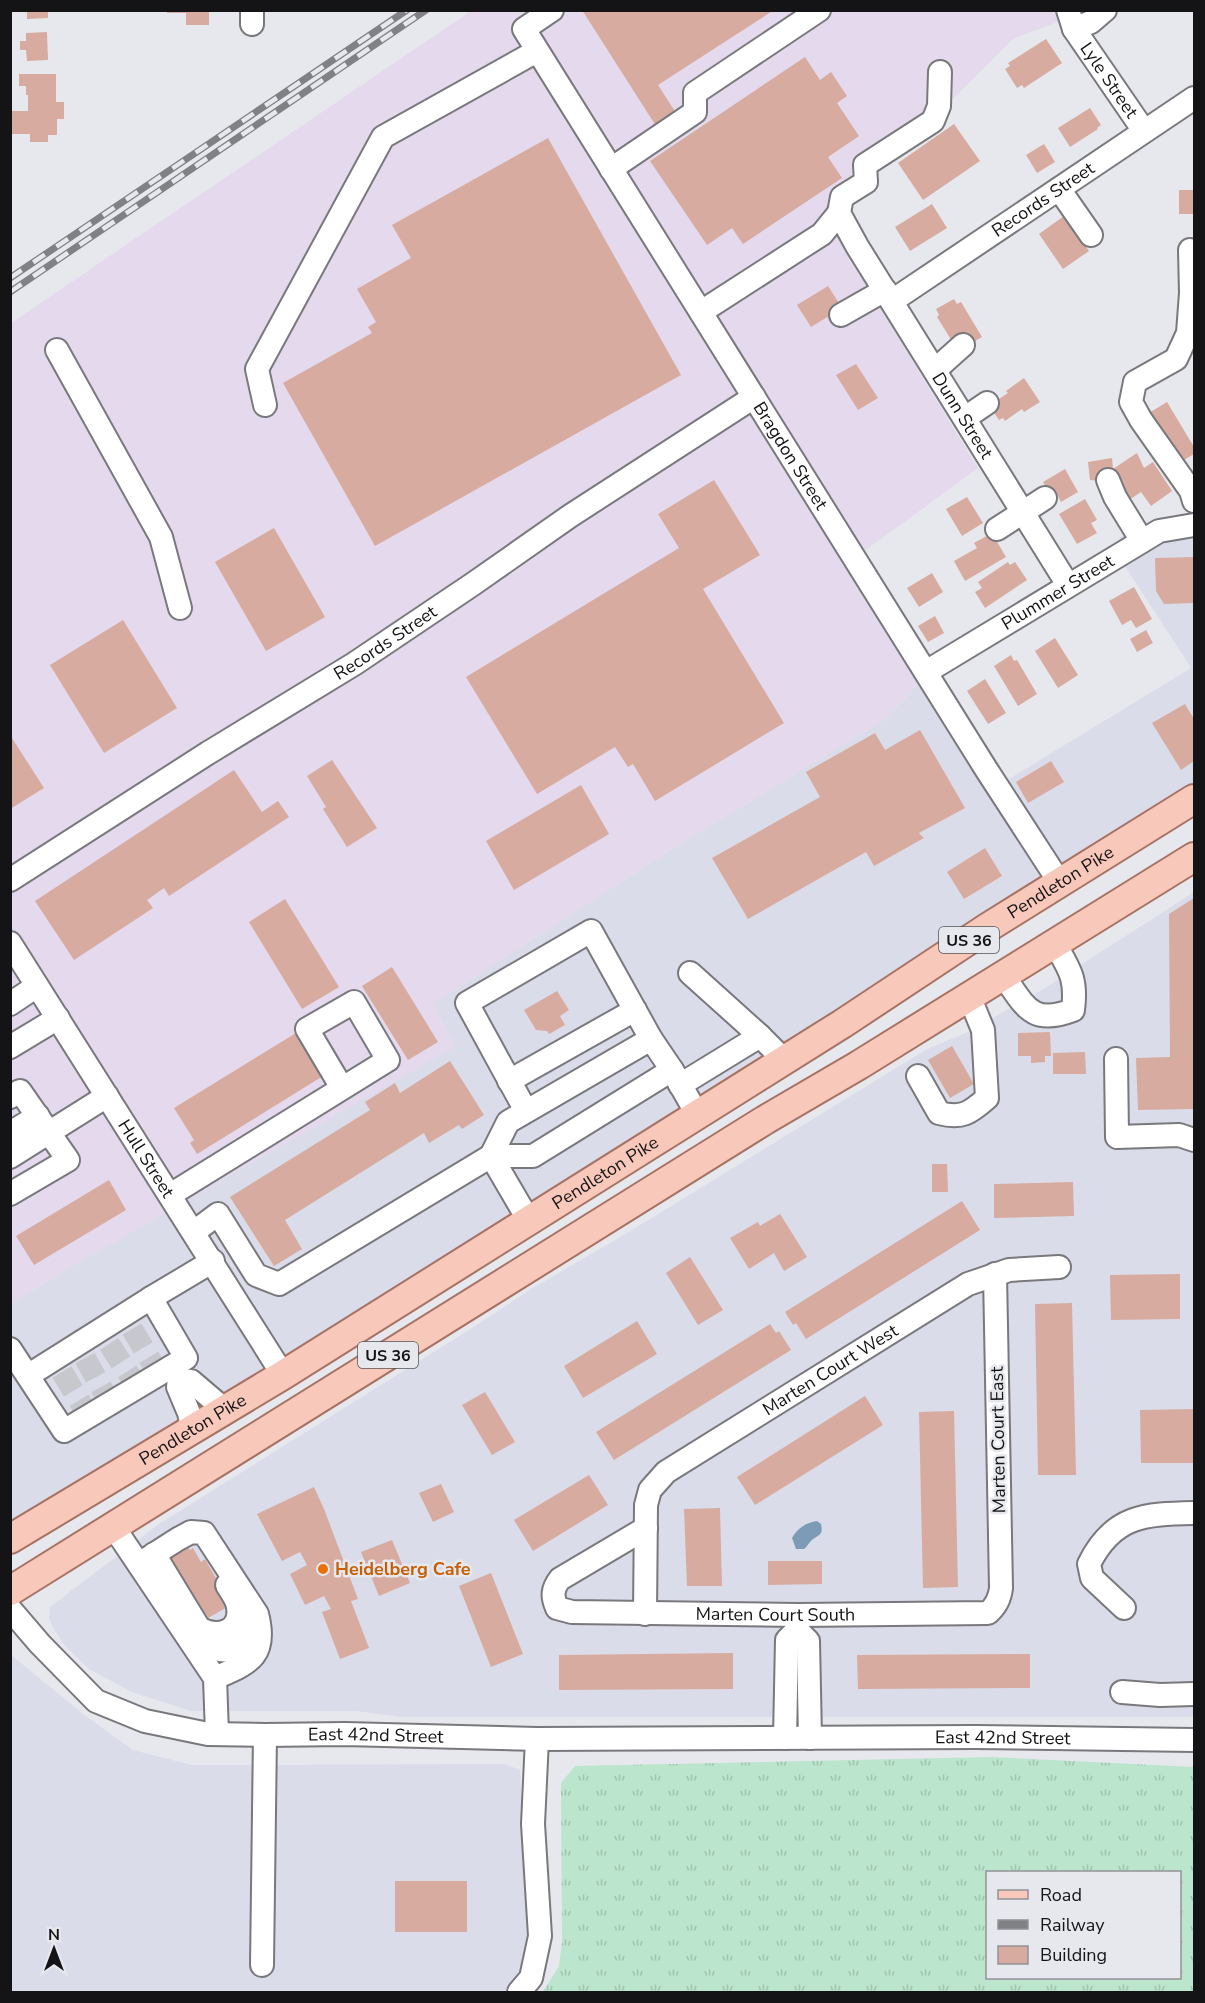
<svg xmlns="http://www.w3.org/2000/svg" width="1205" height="2003" viewBox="0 0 1205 2003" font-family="'Nunito Sans',sans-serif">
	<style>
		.built { fill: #dbdce9 }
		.industrial { fill: #e5d9ed }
		.grass { fill: url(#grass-tufts); fill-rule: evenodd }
		.water { fill: #7b9bb7 }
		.building { fill: #d7aba0 }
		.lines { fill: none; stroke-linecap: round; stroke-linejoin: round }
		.minor-tunnel { stroke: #c7c8ce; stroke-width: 22; stroke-dasharray: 22 11; stroke-linecap: butt }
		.minor-casing { stroke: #78787d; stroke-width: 26 }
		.major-casing { stroke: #a67263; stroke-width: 32 }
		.minor { stroke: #fff; stroke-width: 22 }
		.major { stroke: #f8c8ba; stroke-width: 28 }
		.rail-casing { stroke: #808185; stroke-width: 7 }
		.rail { stroke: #e7e8ee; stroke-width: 4.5; stroke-dasharray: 14; stroke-linecap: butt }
		.food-dot { fill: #e8710a; stroke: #e7e8ee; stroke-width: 2 }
		.labels { text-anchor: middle; stroke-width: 5; stroke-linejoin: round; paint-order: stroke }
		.shield { fill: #e7e8ee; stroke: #535457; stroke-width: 1.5 }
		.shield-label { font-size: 16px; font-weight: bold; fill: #141416 }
		.street-label { font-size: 18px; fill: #141416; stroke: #e7e8ee }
		.food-label { font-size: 18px; font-weight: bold; fill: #c56008; stroke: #e7e8ee; text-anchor: start }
	</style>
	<defs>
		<pattern id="grass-tufts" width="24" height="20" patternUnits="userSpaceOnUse" patternTransform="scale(1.5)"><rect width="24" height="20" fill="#bbe5cc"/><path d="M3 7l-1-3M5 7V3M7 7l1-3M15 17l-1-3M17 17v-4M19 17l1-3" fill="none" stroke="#a0c4ae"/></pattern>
	</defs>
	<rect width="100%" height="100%" fill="#e7e8ee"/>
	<g class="built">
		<path d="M1194 514V787L284 1360 11 1523V1304L84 1259 455 1046 433 1004 675 847 884 720 931 671 1004 782 1191 668 1123 563 1119 538 1154 519Z"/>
		<path d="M1194 892V1717H401L356 1711H191L132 1692 89 1669 65 1646 55 1631 49 1619 50 1607 159 1524 472 1328 531 1289 627 1233 927 1049 968 1032 1045 988Z"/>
		<path d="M10 1654 83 1714 133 1750 192 1765 504 1764 520 1770 528 1926 520 1969 506 1992H11Z"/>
	</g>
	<path class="industrial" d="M471 11H1087L1013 39 844 207V249L978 468 859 555 931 671 884 720 675 847 433 1004 455 1047 84 1259 11 1304V323Z"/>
	<path class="grass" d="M991 1757 1194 1767V1992H543L559 1966 562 1942 561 1783 575 1766ZM1180 1872V1978H988V1872Z"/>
	<path class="water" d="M817 1521 821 1524C824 1537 817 1534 810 1542 808 1544 807 1547 804 1549H796L792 1538C798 1528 805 1523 817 1521Z"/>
	<g class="building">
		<path d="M27 10H48V18L27 19Z"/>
		<path d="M167 10H209V25H186V13H167Z"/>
		<path d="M582 10H774L658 85 676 113 656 126Z"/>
		<path d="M47 32 48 60 27 61 26 50H20V41H26V33Z"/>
		<path d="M1046 39 1062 63 1024 88 1022 85 1017 88 1005 69 1010 66 1008 63Z"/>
		<path d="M805 57 820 80 831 72 847 96 837 103 859 136 828 157 842 178 743 244 732 228 707 245 650 161Z"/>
		<path d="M19 74H56V102H64V119H57V135H48V142H30V134H12V111H28V95H26V86H19Z"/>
		<path d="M1090 108 1101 125 1097 128 1098 129 1070 147 1058 128Z"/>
		<path d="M954 124 980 161 923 200 898 163Z"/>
		<path d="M548 138 681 375 375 546 283 383 372 333 368 327 376 322 357 289 411 258 392 225Z"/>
		<path d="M1044 144 1055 162 1037 173 1026 155Z"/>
		<rect x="1179" y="190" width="15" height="24"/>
		<path d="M932 204 947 228 910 251 895 227Z"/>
		<path d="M1064 216 1089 251 1063 269 1039 234Z"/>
		<path d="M828 286 842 308 811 327 797 305Z"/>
		<path d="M954 299 957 304 961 302 982 337 968 345 955 346 937 317 939 315 936 309Z"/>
		<path d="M856 364 878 398 858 410 836 375Z"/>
		<path d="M1024 378 1040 402 1024 412 1022 409 1005 421 1003 418 999 420 991 408 993 403 1008 393 1006 391Z"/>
		<path d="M1167 402 1194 447V454L1179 463 1149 413Z"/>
		<path d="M1137 453 1144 468 1153 462 1172 491 1151 506 1141 492 1129 500 1101 481 1090 480 1088 462 1112 458 1113 469Z"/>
		<path d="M1065 469 1078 492 1061 502 1058 496 1053 499 1043 482Z"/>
		<path d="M714 480 760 555 703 589 784 723 655 801 633 764 628 767 615 747 537 794 466 677 679 548 658 514Z"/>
		<path d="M967 497 983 523 962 536 946 509Z"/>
		<path d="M1085 499 1097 520 1091 523 1097 533 1077 544 1059 514Z"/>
		<path d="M274 528 325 617 266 651 215 562Z"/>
		<path d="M992 533 1006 557 965 581 954 561 977 548 974 543Z"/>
		<path d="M1194 557V603L1164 604 1156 591 1155 558Z"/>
		<path d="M1008 562 1010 565 1015 562 1027 580 985 608 975 592 982 588 978 582Z"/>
		<path d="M932 573 943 592 919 607 907 588Z"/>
		<path d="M1134 587 1152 619 1136 628 1131 620 1122 625 1109 601Z"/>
		<path d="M935 616 944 633 928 642 918 626Z"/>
		<path d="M123 620 177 708 104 753 50 665Z"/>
		<path d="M1146 630 1153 643 1137 652 1130 639Z"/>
		<path d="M1055 638 1078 675 1058 688 1035 651Z"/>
		<path d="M1011 655 1014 661 1017 660 1037 694 1018 706 994 666Z"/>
		<path d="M985 679 1006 713 988 724 967 691Z"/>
		<path d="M1185 704 1194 719V761L1181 770 1152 723Z"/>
		<path d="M920 730 965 808 919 833 924 838 874 866 866 852 748 919 712 858 820 797 806 772 875 733 885 750Z"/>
		<path d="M10 735 44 788 10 809Z"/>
		<path d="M332 760 377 828 347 847 323 809 326 807 307 776Z"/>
		<path d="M1051 761 1064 782 1028 803 1016 782Z"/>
		<path d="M234 770 262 812 278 801 289 817 169 896 164 888 147 900 153 908 74 960 35 901Z"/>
		<path d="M581 785 609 834 514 890 486 841Z"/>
		<path d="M985 848 1002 876 964 899 947 872Z"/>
		<path d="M1194 898V1109L1138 1110 1136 1058 1170 1057 1169 914Z"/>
		<path d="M285 899 339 987 302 1009 249 922Z"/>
		<path d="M392 967 438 1042 408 1060 362 986Z"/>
		<path d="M557 991 569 1010 560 1016 565 1025 549 1034 547 1031 536 1030 524 1010Z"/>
		<path d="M1050 1032 1051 1056H1045V1062L1031 1063V1056H1018V1033Z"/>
		<path d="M296 1033 323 1076 197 1154 190 1143 194 1140 174 1108Z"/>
		<path d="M952 1046 974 1084 950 1098 928 1060Z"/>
		<path d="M1085 1052 1086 1074H1053V1053Z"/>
		<path d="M450 1061 484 1115 462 1129 459 1125 429 1143 424 1133 285 1220 302 1249 274 1266 230 1197 370 1110 365 1102 395 1083 400 1093Z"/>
		<path d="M932 1164H947L948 1192H932Z"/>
		<path d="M109 1180 126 1210 34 1265 16 1236Z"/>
		<path d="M1073 1182 1074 1216 994 1218V1184Z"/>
		<path d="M962 1201 980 1230 806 1339 796 1323 793 1325 785 1312Z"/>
		<path d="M780 1214 807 1257 784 1271 774 1253 749 1269 730 1238 758 1222 760 1226Z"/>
		<path d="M690 1257 723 1310 698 1325 666 1273Z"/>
		<path d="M1180 1274V1319L1111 1320 1110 1275Z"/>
		<path d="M1072 1303 1076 1475H1038L1035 1304Z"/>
		<path d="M637 1321 657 1354 583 1398 564 1366Z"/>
		<path d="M770 1324 776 1333 779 1331 791 1350 614 1460 596 1432Z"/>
		<path d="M485 1392 515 1442 492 1455 462 1405Z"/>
		<path d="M865 1396 883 1425 755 1505 737 1477Z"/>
		<path d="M1194 1409V1463H1141L1140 1410Z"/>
		<path d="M954 1411 958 1587 923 1588 919 1412Z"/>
		<path d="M589 1475 608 1505 533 1551 514 1520Z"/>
		<path d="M441 1484 454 1512 433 1522 419 1493Z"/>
		<path d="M314 1487 324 1509 358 1599 351 1601 369 1648 340 1659 322 1612 331 1609 324 1596 305 1605 290 1574 307 1565 300 1552 282 1561 257 1514Z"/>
		<path d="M720 1508 722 1586H687L684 1509Z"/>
		<path d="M392 1540 410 1583 379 1596 361 1552Z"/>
		<path d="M188 1547 190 1550 193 1548 201 1562 205 1559 231 1605 208 1618 194 1596 191 1598 169 1562 172 1560 170 1557Z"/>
		<path d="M768 1561H822V1584L768 1585Z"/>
		<path d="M491 1573 523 1654 491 1667 459 1586Z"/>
		<path d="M733 1653V1689L559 1690V1655Z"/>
		<path d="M1030 1654V1688L858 1689 857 1655Z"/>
		<rect x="395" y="1881" width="72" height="51"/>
	</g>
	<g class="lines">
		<g class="minor-tunnel">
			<path d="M132 1329 154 1366"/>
			<path d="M109 1344 132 1379"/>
			<path d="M85 1358 106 1396"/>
			<path d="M62 1372 85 1410"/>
		</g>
		<defs>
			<g id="minor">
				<path d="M252 10V24"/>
				<path id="s1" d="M552 10 524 29 986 769 1060 883"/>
				<path d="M1068 10 1074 29 1091 22 1105 10"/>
				<path id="s2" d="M1074 29 1144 131"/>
				<path id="s3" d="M940 72 939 106 933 121 865 165 866 182 842 197 839 213 857 246 1068 585"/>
				<path d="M611 169 695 112V93L819 10"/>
				<path d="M1059 189 1091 235"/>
				<path d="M1190 250 1191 293H1194"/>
				<path d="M1191 293 1188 333 1176 359 1135 382 1131 402 1141 420 1191 491 1194 501"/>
				<path id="s4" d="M892 301 1194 98"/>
				<path d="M701 312 822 234 839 213"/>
				<path d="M841 315 885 290"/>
				<path d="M57 350 161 537 180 608"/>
				<path d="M935 370 963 345"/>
				<path d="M265 405 257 369 383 137 537 51"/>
				<path d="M965 418 987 403"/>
				<path d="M1108 480 1115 497 1142 541"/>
				<path d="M997 529 1045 498"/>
				<path id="s5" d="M926 672 1159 531 1194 525"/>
				<path id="s6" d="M10 880 208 753 354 664 473 584 570 516 754 397"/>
				<path id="s7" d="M10 943 283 1375"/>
				<path d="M690 973 760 1036 784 1060"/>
				<path d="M1003 975C1025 1006 1031 1026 1073 1010 1077 979 1070 970 1055 944"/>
				<path d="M10 1004 37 986"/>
				<path d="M651 1039 508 1122 491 1156H533L672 1070 697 1114"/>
				<path d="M10 1047 58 1018"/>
				<path d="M1116 1059 1117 1137 1179 1135 1194 1140"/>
				<path d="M918 1076 939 1113C962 1119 970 1113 987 1098L983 1030 969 996"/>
				<path d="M509 1081 635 1010"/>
				<path d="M680 1085 760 1036"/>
				<path d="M10 1097 20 1091 68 1160 10 1194"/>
				<path d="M526 1111 467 1003 591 931 651 1039 672 1070"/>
				<path d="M10 1133 38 1116"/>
				<path d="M10 1157 107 1096"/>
				<path d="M170 1195 388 1060 354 1002 307 1029 342 1088"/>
				<path d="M194 1232 218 1214 256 1275 279 1284 491 1156 529 1221"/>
				<path d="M10 1349 64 1431 186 1358 151 1298 213 1261"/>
				<path d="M171 1367 179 1379 178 1387 189 1413 193 1431"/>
				<path d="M29 1375 151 1298"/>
				<path d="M179 1379 191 1381 225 1410"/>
				<path d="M113 1526 215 1678 217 1734"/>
				<path id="s8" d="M646 1528 560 1579C552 1589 552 1597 557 1608L572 1612 798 1615 988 1613C996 1606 1000 1598 1001 1588L995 1274"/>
				<path d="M154 1554 199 1628C218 1639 242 1631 238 1607 237 1599 231 1592 227 1585"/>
				<path d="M139 1564 178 1539 191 1532 204 1533 257 1614C268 1657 249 1663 215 1678"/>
				<path d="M1124 1608 1092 1578 1089 1564C1113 1515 1145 1514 1194 1513"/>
				<path id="s9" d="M10 1609 40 1644 96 1701 145 1721 208 1734 265 1735 345 1734 537 1739 975 1737 1194 1740"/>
				<path id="s10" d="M645 1614 646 1505 650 1490 666 1472 968 1284 1009 1270 1059 1267"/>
				<path d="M200 1630C203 1635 206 1643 210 1646 221 1654 243 1651 249 1638 251 1634 250 1628 249 1624"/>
				<path d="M797 1630 808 1641 810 1738"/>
				<path d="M1122 1692 1160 1695 1194 1694"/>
				<path d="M785 1738 787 1640 797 1630 798 1615"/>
				<path d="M262 1965 265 1735"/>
				<path d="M519 1992 531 1978 540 1936 533 1824 537 1739"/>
			</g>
			<g id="major">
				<path id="s11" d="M10 1539 283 1375 842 1024 987 928 1194 799"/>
				<path d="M10 1591 765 1120 859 1065 1194 857"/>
			</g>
		</defs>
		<use href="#minor" class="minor-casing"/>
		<use href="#major" class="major-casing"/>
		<use href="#minor" class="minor"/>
		<use href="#major" class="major"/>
		<defs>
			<g id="rail">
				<path d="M10 278 407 10"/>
				<path d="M10 292 426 10"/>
			</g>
		</defs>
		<use href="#rail" class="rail-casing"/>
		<use href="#rail" class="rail"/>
	</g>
	<circle class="food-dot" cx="323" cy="1569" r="6"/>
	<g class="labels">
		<g class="shield">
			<rect x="939" y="927" width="60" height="26" rx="4.5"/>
			<rect x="358" y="1342" width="60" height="26" rx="4.5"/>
		</g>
		<g class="shield-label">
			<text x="969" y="946">US 36</text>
			<text x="388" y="1361">US 36</text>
		</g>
		<g class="street-label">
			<text dy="6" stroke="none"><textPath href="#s2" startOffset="62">Lyle Street</textPath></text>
			<text dy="6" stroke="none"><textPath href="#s4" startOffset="182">Records Street</textPath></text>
			<text dy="6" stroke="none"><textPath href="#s3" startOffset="430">Dunn Street</textPath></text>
			<text dy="6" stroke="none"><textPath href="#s1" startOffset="537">Bragdon Street</textPath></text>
			<text dy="6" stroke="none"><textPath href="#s5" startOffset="154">Plummer Street</textPath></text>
			<text dy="6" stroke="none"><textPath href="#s6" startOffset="444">Records Street</textPath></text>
			<text dy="6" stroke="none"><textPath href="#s11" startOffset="1239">Pendleton Pike</textPath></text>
			<text dy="6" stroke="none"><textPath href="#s7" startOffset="255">Hull Street</textPath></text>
			<text dy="6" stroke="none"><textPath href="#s11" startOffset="699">Pendleton Pike</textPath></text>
			<text dy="6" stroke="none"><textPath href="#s10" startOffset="342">Marten Court West</textPath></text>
			<text dy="6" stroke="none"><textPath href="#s11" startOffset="213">Pendleton Pike</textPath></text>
			<text transform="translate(998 1440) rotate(-91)" y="6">Marten Court East</text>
			<text dy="6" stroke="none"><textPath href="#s8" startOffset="350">Marten Court South</textPath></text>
			<text dy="6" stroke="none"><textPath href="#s9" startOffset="411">East 42nd Street</textPath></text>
			<text dy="6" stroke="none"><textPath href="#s9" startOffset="1038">East 42nd Street</textPath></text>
		</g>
		<g class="food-label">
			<text x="335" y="1575">Heidelberg Cafe</text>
		</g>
	</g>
	<rect width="1205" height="2003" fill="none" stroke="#141416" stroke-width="24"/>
	<rect x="986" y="1871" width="195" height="108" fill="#e7e8ee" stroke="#939398" stroke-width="1.5"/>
	<rect x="998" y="1890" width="30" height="9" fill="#f8c8ba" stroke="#939398" stroke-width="1.5"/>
	<text x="1040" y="1901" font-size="18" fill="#141416">Road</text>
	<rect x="998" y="1920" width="30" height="9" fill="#808185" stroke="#939398" stroke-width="1.5"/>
	<text x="1040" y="1931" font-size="18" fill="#141416">Railway</text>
	<rect x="998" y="1946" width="30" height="18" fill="#d7aba0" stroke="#939398" stroke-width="1.5"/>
	<text x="1040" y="1961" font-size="18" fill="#141416">Building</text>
	<g transform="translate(54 1949)" stroke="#e7e8ee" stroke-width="4.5" paint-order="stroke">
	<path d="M0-4.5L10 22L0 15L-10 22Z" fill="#141416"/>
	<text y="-9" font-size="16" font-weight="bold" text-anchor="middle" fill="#141416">N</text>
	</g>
</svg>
